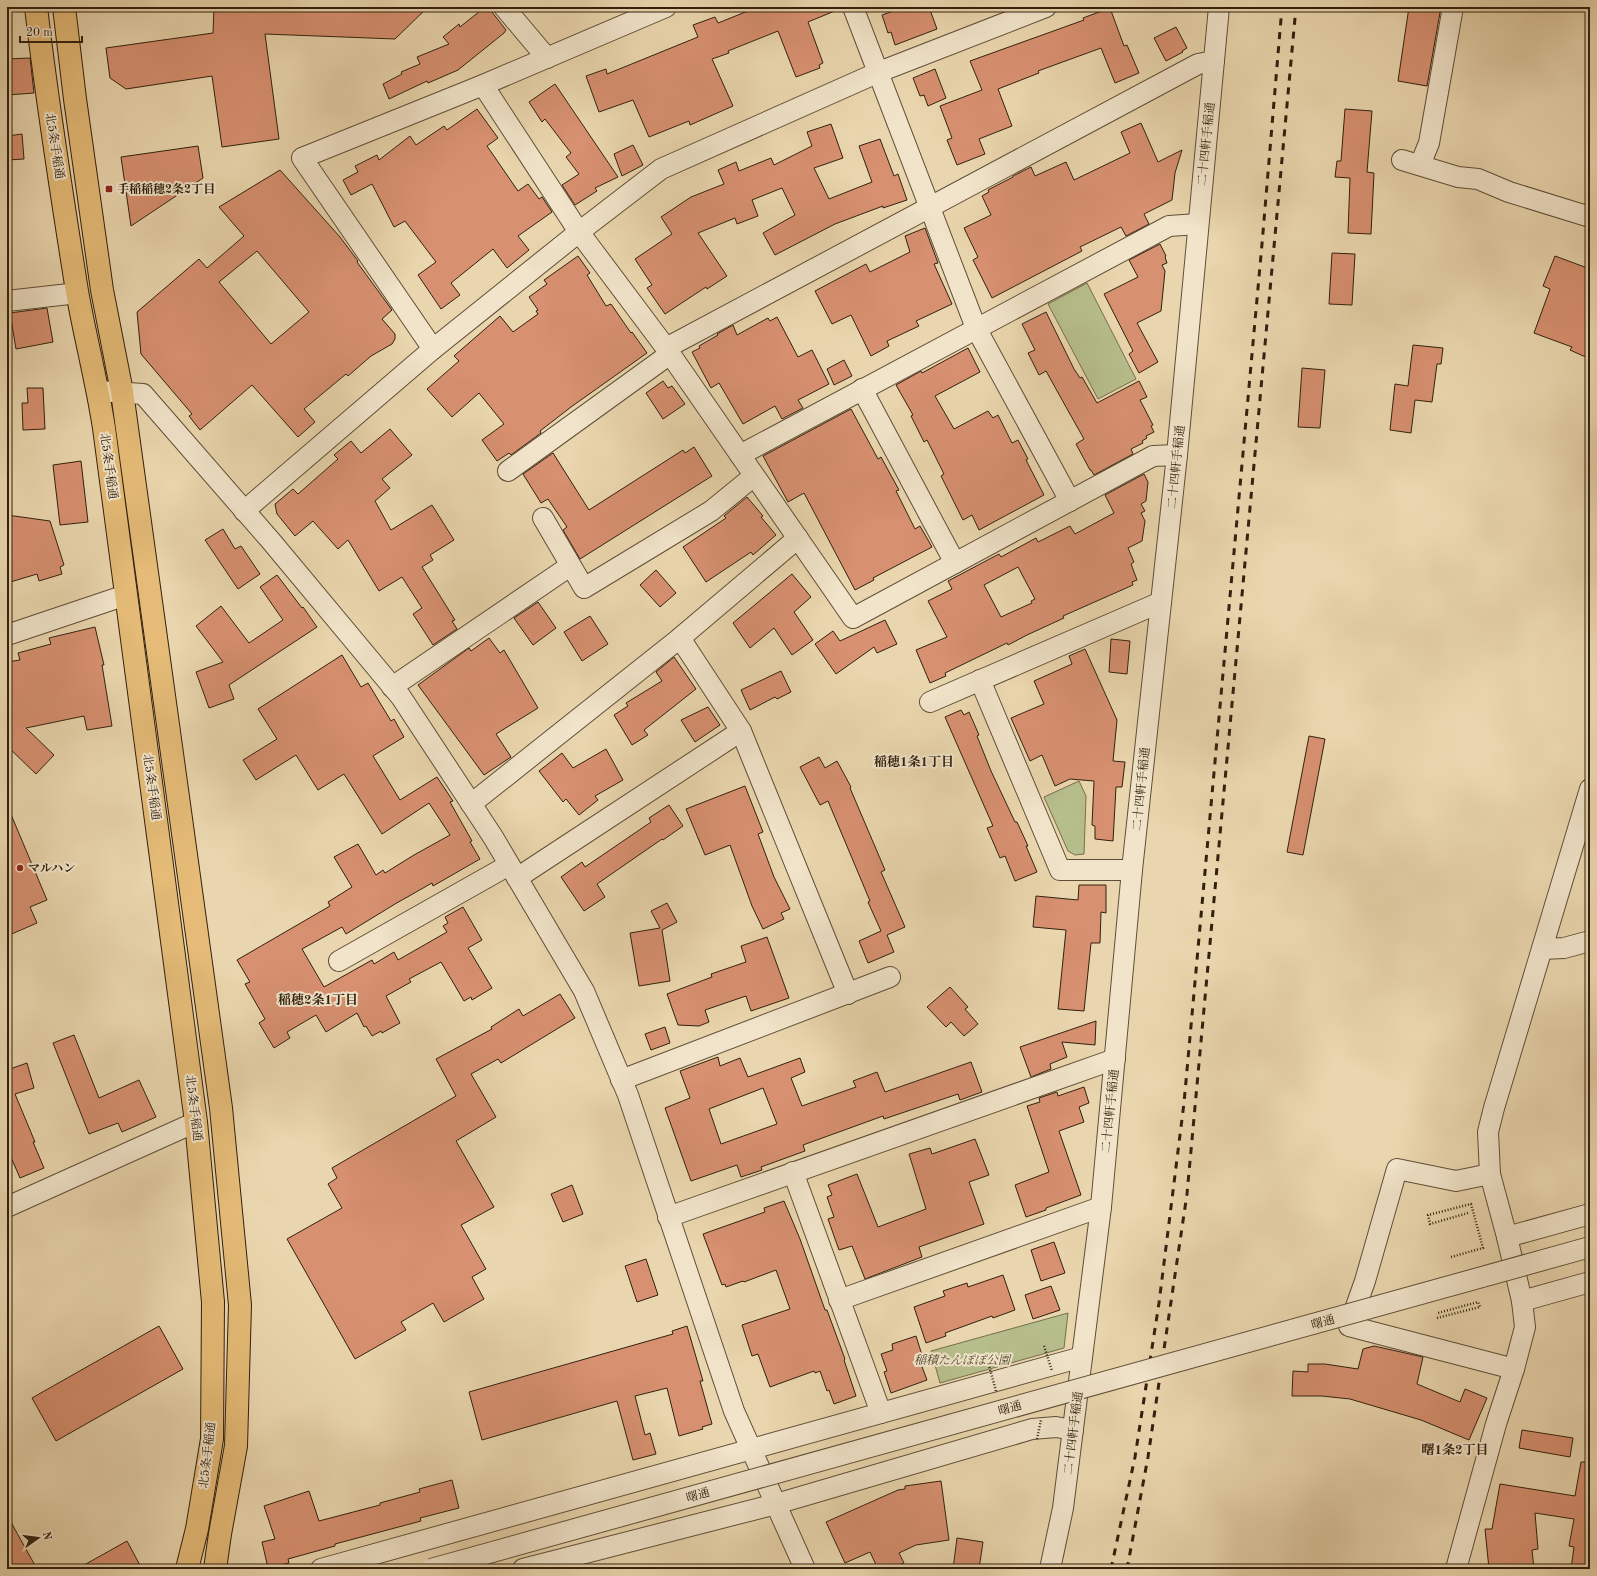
<svg xmlns="http://www.w3.org/2000/svg" width="1597" height="1576" viewBox="0 0 1597 1576" font-family="'Old Standard TT','Noto Serif JP',serif">
	<style>
		.green { fill: #b6be8b; stroke: #746f4c }
		.building { fill: #d79070; stroke: #31200e; fill-rule: evenodd }
		.lines { fill: none; stroke-linecap: round; stroke-linejoin: round }
		.minor-casing { stroke: #5f4e36; stroke-width: 22 }
		.highway-casing { stroke: #31200e; stroke-width: 24 }
		.path { stroke: #31200e; stroke-width: 2.5; stroke-dasharray: 1 2; stroke-linecap: butt }
		.minor { stroke: #f1e4ca; stroke-width: 20 }
		.highway { stroke: #e5bb77; stroke-width: 22 }
		.rail { stroke: #31200e; stroke-width: 3; stroke-dasharray: 7 7; stroke-linecap: butt }
		.minor-bridge-casing { stroke: #5f4e36; stroke-width: 22; stroke-linecap: butt }
		.path-bridge { stroke: #31200e; stroke-width: 2.5; stroke-dasharray: 1 2; stroke-linecap: butt }
		.minor-bridge { stroke: #f1e4ca; stroke-width: 20 }
		.poi-dot { fill: #8f2418; stroke: #f1e4ca; stroke-width: 1.5 }
		.labels { text-anchor: middle; stroke-width: 4; stroke-linejoin: round; paint-order: stroke }
		.street-label { font-size: 12px; fill: #31200e; stroke: #f1e4ca }
		.poi-label { font-size: 12px; font-weight: bold; fill: #31200e; stroke: #f1e4ca; text-anchor: start }
		.park-label { font-size: 12px; font-style: italic; fill: #52482d; stroke: #f1e4ca }
		.neighbourhood-label { font-size: 13px; font-weight: bold; fill: #31200e; stroke: #f1e4ca }
	</style>
	<rect width="100%" height="100%" fill="#ead6ae"/>
	<filter id="stains"><feTurbulence type="fractalNoise" baseFrequency=".005" numOctaves="4"/><feColorMatrix values="0 0 0 0 .2 0 0 0 0 .09 0 0 0 0 .02 0 0 0 .5 -.17"/></filter>
	<radialGradient id="worn" r=".72"><stop offset=".6" stop-color="#630" stop-opacity="0"/><stop offset="1" stop-color="#630" stop-opacity=".3"/></radialGradient>
	<g class="green">
		<path d="M1087 283 1136 379 1098 399 1048 304Z"/>
		<path d="M1079 781 1086 796 1084 854 1075 855 1068 851 1044 797Z"/>
		<path d="M1068 1313 1064 1348 940 1383 931 1351Z"/>
	</g>
	<g class="building">
		<path d="M214 7H428L395 39 265 34 279 139 222 147 212 76 126 89 110 78 106 48 213 33Z"/>
		<path d="M485 7H488L506 30 504 33 458 70 428 83 427 81 389 99 383 84 402 74 401 72 420 64 417 57 449 44 443 37 459 24 460 27Z"/>
		<path d="M758 7H842V8L808 22 823 63 819 65 820 68 796 77 778 31 728 51 729 53 712 59 733 106 690 125 689 121 649 137 633 100 599 112 586 76 606 69 607 74 698 37 693 25 715 17 718 23Z"/>
		<path d="M905 7H929L937 29 895 45 891 32 888 33 882 15Z"/>
		<path d="M1409 7H1441L1427 86 1398 81Z"/>
		<path d="M1110 8 1124 46 1127 45 1139 73 1115 83 1101 48 1038 71 1039 73 998 89 1012 126 979 139 985 154 957 165 947 140 952 138 940 106 982 90 970 61 1084 20 1083 18Z"/>
		<path d="M1176 27 1187 48 1182 51 1183 52 1166 61 1154 38Z"/>
		<path d="M30 58 34 93 7 95V59Z"/>
		<path d="M935 69 946 98 928 106 924 95 920 96 913 78Z"/>
		<path d="M555 84 618 177 595 188 597 191 575 205 562 185 579 174 566 157 571 153 545 119 542 122 529 102Z"/>
		<path d="M477 109 498 138 487 146 518 191 528 184 539 199 542 197 552 212 518 236 529 250 507 268 493 249 451 283 460 295 441 309 418 275 436 262 405 221 394 227 372 184 351 195 343 180 358 172 355 166 377 155 379 160 410 136 416 145 444 126 447 130Z"/>
		<path d="M1345 109 1372 111 1367 172 1374 173 1371 234 1348 233 1350 178 1335 177 1337 161H1341Z"/>
		<path d="M1141 123 1158 162 1182 150 1175 173 1172 200 1144 214 1149 224 1126 236 1121 227 1080 247 1082 251 992 298 973 260 978 257 964 228 991 215 982 196 989 192 988 190 1013 177V176L1031 167 1035 176 1066 162 1074 180 1130 153 1121 132Z"/>
		<path d="M831 124 843 158 814 168 829 199 872 182 859 146 880 139 894 176 898 174 907 200 883 208V206L835 224 775 255 763 233 795 215 782 188 752 200 758 216 737 224 735 218 698 233 727 276 707 289 706 287 665 314 647 288 652 285 635 259 672 234 661 217 691 197 724 184 718 170 736 162 739 171 771 158 774 165 812 146 807 132Z"/>
		<path d="M22 134 24 159 7 160V136Z"/>
		<path d="M633 145 643 165 622 176 614 154Z"/>
		<path d="M198 146 203 178 131 226 121 157Z"/>
		<path d="M280 170 340 237 358 261 357 262 392 310 382 319 395 334V339L392 344 371 356 348 376 346 374 304 409 315 422 298 437 252 385 200 430 189 416 192 414 141 354 137 312 199 259 207 268 244 236 219 207ZM257 251 309 312 271 344 219 282Z"/>
		<path d="M925 228 938 263 934 264 952 304 916 321 919 326 887 341 889 346 871 356 851 315 832 324 815 291 866 264 870 272 910 252 905 236Z"/>
		<path d="M1160 244 1166 256 1165 257 1167 263 1162 265 1165 271 1161 311 1137 323 1158 362 1139 373 1129 354 1133 351 1104 294 1138 277 1129 260Z"/>
		<path d="M1332 253 1355 254 1352 305 1329 304Z"/>
		<path d="M578 256 590 273 587 275 606 306 611 304 631 333 632 332 647 353 571 407 540 431 541 433 511 455 509 453 497 461 482 440 504 424 479 393 452 417 427 389 459 361 454 356 500 316 513 332 538 314 536 311 538 310 529 297 547 284 544 280Z"/>
		<path d="M1555 256 1590 269V359L1570 350 1572 347 1534 333 1550 289 1543 286Z"/>
		<path d="M47 308 53 342 16 349 10 313Z"/>
		<path d="M1046 312 1074 369 1080 378 1082 377 1097 403 1139 381 1147 397 1140 400 1153 425 1151 426 1154 432 1146 436 1147 438 1142 441 1143 443 1131 449 1133 454 1094 475 1091 470H1090L1076 444 1084 439 1066 407 1046 371 1039 375 1028 353 1035 350 1022 324Z"/>
		<path d="M777 317 798 357 812 350 829 384 798 400 803 408 782 419 775 406 743 424 719 383 711 388 692 352 700 348 699 346 718 335 717 334 733 325 737 335 768 318 770 321Z"/>
		<path d="M1413 345 1443 348 1441 364H1437L1432 402 1415 400 1411 433 1390 430 1395 384 1408 386Z"/>
		<path d="M968 348 980 372 935 396 954 429 988 411 993 418 998 415 1012 443 1018 440 1028 459 1026 460 1044 495 979 530 972 515 963 520 941 476 944 474 927 440 924 442 911 416 913 415 896 385 921 371 922 373Z"/>
		<path d="M844 360 852 376 834 385 827 369Z"/>
		<path d="M1302 368 1325 370 1320 428 1298 427Z"/>
		<path d="M663 381 668 388 672 386 685 404 663 419 646 393Z"/>
		<path d="M27 388H43L45 429 23 430 22 403H28Z"/>
		<path d="M851 409 878 459 881 457 899 490 896 491 915 529 920 526 932 547 873 578 874 580 855 590 804 493 788 502 763 456Z"/>
		<path d="M390 429 412 455 382 479 390 488 375 501 391 530 432 505 454 540 430 555 433 560 422 567 455 620 452 621 457 629 433 645 413 614 422 608 402 577 379 591 348 540 338 549 313 521 295 536 277 514 275 504 293 489 298 494 338 459 334 455 351 441 361 453Z"/>
		<path d="M694 447 712 476 580 559 563 530 567 527 548 499 541 503 523 474 553 453 589 510 683 450 685 453Z"/>
		<path d="M81 461 88 522 60 525 53 465Z"/>
		<path d="M1144 474 1148 482 1146 501 1141 504 1145 511 1141 513 1145 521 1142 541 1128 548 1134 562 1131 564 1137 580 1132 582 1133 585 1063 616 1064 618 1027 635 1008 645 1007 643 945 673 946 676 930 683 916 650 947 637 928 601 952 589 948 581 999 554 1001 557 1036 538 1038 542 1070 526 1075 534 1114 513 1105 495ZM1018 567 1035 599 1031 601 1032 603 1001 617 984 585Z"/>
		<path d="M747 497 763 516 761 517 776 535 753 555 751 552 706 582 683 547 726 518 724 516Z"/>
		<path d="M7 515 50 521 64 565 60 567 62 574 39 581 37 574 7 583Z"/>
		<path d="M223 529 235 549 241 546 260 574 238 589 205 540Z"/>
		<path d="M656 570 676 593 660 607 640 585Z"/>
		<path d="M792 574 811 597 794 612 813 640 792 655 774 628 750 648 733 623Z"/>
		<path d="M277 575 302 608 303 607 317 627 229 685 234 699 209 708 196 672 223 662 196 626 221 606 249 643 283 620 260 587Z"/>
		<path d="M538 602 556 628 533 645 514 618Z"/>
		<path d="M590 616 608 644 582 661 564 632Z"/>
		<path d="M885 620 897 644 877 653 874 647 836 674 815 644 833 631 840 641Z"/>
		<path d="M95 627 104 665H102L112 726 87 730 84 716 26 728 54 755 36 774 7 746V662L20 660 18 653 51 644 49 638Z"/>
		<path d="M489 638 500 653 504 650 538 708 496 734 511 757 484 775 418 685 469 648 471 651Z"/>
		<path d="M1111 639 1130 641 1127 674 1109 672Z"/>
		<path d="M1085 649 1117 720 1113 761 1125 762 1122 787H1116L1113 841 1095 839V826L1092 825 1094 781 1070 779 1055 786 1042 755 1030 761 1011 718 1044 704 1034 681 1072 664 1069 656Z"/>
		<path d="M342 655 361 687 368 683 391 721 394 719 404 737 373 756 400 800 437 777 453 801 450 802 472 841 470 842 480 859 433 886 432 883 395 904 346 934 342 927 302 949 324 987 372 960 374 964 394 952 398 960 447 932 443 926 448 923 445 917 463 907 482 940 468 948 492 988 472 1000 471 997 464 1001 441 962 409 979 411 982 386 996 400 1023 382 1033 381 1031 372 1036 366 1026 364 1027 357 1013 326 1032 316 1015 287 1032 290 1038 274 1048 259 1023 265 1019 245 984 250 982 237 960 330 906 328 902 352 887 334 857 358 844 376 875 383 870 385 873 414 855 450 835 429 803 382 834 344 774 318 790 296 755 256 780 243 760 277 739 258 709Z"/>
		<path d="M674 657 696 689 644 730 648 735 632 745 614 715 628 706 626 703 662 681 656 672Z"/>
		<path d="M781 671 791 692 777 699 775 697 750 710 741 690Z"/>
		<path d="M708 707 720 725 695 742 681 720Z"/>
		<path d="M961 710 964 715 969 712 979 735 977 736 991 771 1015 822H1017L1028 846H1026L1037 872 1015 881 1005 856 1000 858 987 828 993 826 945 717Z"/>
		<path d="M1309 736 1325 739 1303 855 1287 852Z"/>
		<path d="M606 749 623 780 595 796 598 800 579 815 566 799 563 802 539 771 562 753 573 768Z"/>
		<path d="M819 757 825 768 837 761 851 787 850 788 885 870 881 872 905 927 887 935 894 952 868 963 859 941 881 931 868 902 870 901 828 801 820 805 800 767Z"/>
		<path d="M745 786 763 832 758 834 774 877 790 909 781 913 784 919 763 929 752 906 730 845 705 855 686 809Z"/>
		<path d="M7 805 47 900 30 907 37 923 7 936Z"/>
		<path d="M669 805 683 826 663 840 662 839 597 884 605 897 584 911 561 877 582 862 585 867 651 822 649 818Z"/>
		<path d="M1079 885H1106V913L1101 912 1100 943H1091L1084 1011 1058 1009 1066 930 1033 927 1036 896 1078 900Z"/>
		<path d="M667 903 677 922 662 930 670 981 639 986 630 933 660 928 651 911Z"/>
		<path d="M767 937 789 998 751 1011 746 996 705 1010 709 1022 699 1026 678 1025 667 994 712 977 711 974 746 962 741 946Z"/>
		<path d="M950 987 968 1007 965 1009 978 1024 964 1036 951 1022 946 1027 927 1007Z"/>
		<path d="M560 994 575 1018 501 1063 498 1059 471 1074 496 1117 456 1141 494 1207 461 1225 486 1269 472 1277 484 1299 444 1322 433 1303 401 1322 406 1330 355 1359 287 1239 342 1208 328 1184 337 1178 332 1168 456 1096 436 1059 492 1029 491 1027 519 1009 523 1016Z"/>
		<path d="M1096 1021 1095 1045 1062 1042 1067 1057 1050 1064 1051 1069 1031 1077 1020 1047Z"/>
		<path d="M665 1027 670 1043 651 1050 645 1034Z"/>
		<path d="M74 1035 99 1098 139 1080 156 1117 122 1132 118 1123 89 1134 53 1043Z"/>
		<path d="M718 1057 720 1066 740 1058 748 1077 800 1058 805 1072 791 1078 802 1106 856 1087 853 1081 877 1072 885 1092 971 1062 982 1092 960 1100 958 1094 884 1119 883 1116 803 1145 805 1151 761 1167 762 1170 741 1177 737 1165 691 1181 665 1108 690 1098 680 1071ZM763 1088 777 1124 721 1144 709 1109Z"/>
		<path d="M27 1063 34 1088 15 1094 35 1142H33L44 1168 20 1178 7 1148V1070Z"/>
		<path d="M1084 1087 1089 1103 1079 1107 1084 1122 1059 1131 1081 1195 1046 1208V1210L1026 1217 1015 1185 1049 1172 1027 1106 1040 1102 1039 1098 1057 1092 1058 1096Z"/>
		<path d="M975 1139 989 1175 969 1182 984 1224 919 1247 922 1257 865 1279 852 1246 839 1250 828 1219 834 1217 827 1197 832 1195 828 1185 857 1174 878 1227 926 1209 909 1154 930 1148 932 1154Z"/>
		<path d="M572 1185 583 1214 563 1222 551 1194Z"/>
		<path d="M784 1201 800 1239 825 1310H827L845 1359 844 1360 856 1396 834 1404 829 1390 827 1391 820 1371 815 1373 814 1371 770 1387 758 1354 752 1356 742 1325 790 1309 776 1270 744 1282 743 1281 726 1287 725 1284 722 1285 703 1234 765 1212 764 1208Z"/>
		<path d="M1054 1242 1065 1273 1041 1281 1031 1250Z"/>
		<path d="M646 1259 658 1295 637 1302 625 1266Z"/>
		<path d="M1003 1275 1015 1310 993 1318 992 1316 945 1333 946 1336 926 1343 914 1307 945 1296 943 1291 967 1283 968 1287Z"/>
		<path d="M1051 1286 1060 1310 1033 1319 1025 1295Z"/>
		<path d="M159 1326 183 1369 56 1441 32 1398Z"/>
		<path d="M687 1326 703 1381H700L712 1424 702 1427 703 1429 679 1436 667 1388 635 1396 645 1435 650 1433 656 1454 633 1460 617 1401 482 1440 469 1392 673 1334 672 1331Z"/>
		<path d="M916 1336 922 1355 918 1356 927 1380 891 1393 884 1372 887 1371 881 1354 893 1350 892 1344Z"/>
		<path d="M1374 1346 1423 1357 1417 1384 1460 1402 1465 1389 1487 1398 1469 1440 1421 1420 1350 1399 1322 1396H1292L1293 1371 1308 1372V1364H1325L1358 1369 1363 1349Z"/>
		<path d="M1522 1430 1573 1438 1570 1457 1519 1448Z"/>
		<path d="M1581 1462H1590V1569H1571L1574 1547 1569 1546 1574 1519 1535 1513 1538 1549 1532 1550 1534 1569H1489L1485 1529H1492L1500 1484 1575 1496Z"/>
		<path d="M452 1480 459 1508 420 1518 421 1521 335 1544V1546L288 1559 289 1563 268 1568 262 1542 275 1539 264 1506 309 1491 319 1521 380 1505V1503L420 1492 419 1489Z"/>
		<path d="M941 1481 949 1540 916 1545 899 1553 904 1563 901 1564 904 1569H878L870 1552 845 1563 826 1522 898 1490 905 1489V1486Z"/>
		<path d="M7 1515 37 1569H7Z"/>
		<path d="M957 1538 983 1542 979 1569H953Z"/>
		<path d="M127 1541 142 1569H77Z"/>
	</g>
	<g class="lines">
		<defs>
			<g id="minor">
				<path d="M504 7 547 58"/>
				<path d="M853 7 976 328 1070 501"/>
				<path d="M483 85 579 232 666 348 853 618 1153 456 1177 455"/>
				<path d="M1402 160 1458 177 1478 179 1509 192 1590 217"/>
				<path d="M1420 165 1429 143 1453 7"/>
				<path d="M7 301 78 293"/>
				<path d="M666 348 1198 64 1214 61"/>
				<path d="M433 349 302 158 483 85 666 7"/>
				<path d="M862 389 955 563"/>
				<path d="M98 391 143 394 271 541 401 697 493 837 584 991 628 1095 734 1411 805 1569"/>
				<path d="M740 455 1169 226 1198 224"/>
				<path d="M508 471 670 354"/>
				<path d="M244 511 433 349 579 232 661 169 879 72 1046 7"/>
				<path d="M543 518 584 588 711 511 754 476"/>
				<path d="M7 635 126 595"/>
				<path d="M680 638 741 731 848 994"/>
				<path d="M980 680 1060 870H1132"/>
				<path d="M392 687 570 566"/>
				<path d="M930 702 1161 602"/>
				<path d="M471 804 680 638 798 538"/>
				<path d="M517 878 741 731"/>
				<path d="M1542 949 1564 948 1590 941"/>
				<path d="M339 961 509 865"/>
				<path d="M621 1080 890 977"/>
				<path d="M793 1172 881 1413"/>
				<path d="M1490 1174 1456 1181 1397 1169 1365 1281 1349 1326 1514 1369"/>
				<path d="M7 1207 196 1122"/>
				<path d="M668 1217 1115 1059"/>
				<path d="M1507 1237 1590 1214"/>
				<path d="M839 1300 1101 1207"/>
				<path d="M1522 1301 1590 1282"/>
				<path d="M321 1569 1082 1357"/>
				<path d="M523 1569 776 1504 1032 1429 1056 1427 1073 1430"/>
				<path d="M1050 1569 1063 1508 1101 1207 1132 870 1177 455 1219 7"/>
				<path d="M1456 1569 1496 1424 1514 1369 1525 1327 1522 1301 1507 1237 1490 1174 1488 1132 1494 1108 1590 789"/>
			</g>
			<g id="highway">
				<path d="M36 7C47 102 62 197 77 291 85 337 97 382 104 428L196 1122 213 1302 212 1439 197 1529 187 1569"/>
				<path d="M64 7 75 99 102 290 122 392 221 1108 240 1305 236 1446 220 1534 215 1569"/>
			</g>
		</defs>
		<use href="#minor" class="minor-casing"/>
		<use href="#highway" class="highway-casing"/>
		<g class="path">
			<path d="M1451 1257 1483 1248 1471 1204 1428 1215 1430 1224 1468 1213"/>
			<path d="M1437 1318 1480 1307 1478 1302 1438 1313"/>
		</g>
		<use href="#minor" class="minor"/>
		<use href="#highway" class="highway"/>
		<g class="rail">
			<path d="M1111 1569 1135 1457 1159 1303 1184 1103 1262 244 1282 7"/>
			<path d="M1127 1569 1148 1457 1187 1194 1296 7"/>
		</g>
		<defs>
			<path id="minor-bridge" d="M431 1569 1590 1247"/>
		</defs>
		<use href="#minor-bridge" class="minor-bridge-casing"/>
		<g class="path-bridge">
			<path d="M1044 1346 1052 1371"/>
			<path d="M996 1391 988 1362 1006 1357"/>
			<path d="M1037 1439 1041 1420"/>
		</g>
		<use href="#minor-bridge" class="minor-bridge"/>
	</g>
	<g class="poi-dot">
		<rect x="105" y="185" width="8" height="8" rx="2"/>
		<circle cx="20" cy="868" r="4"/>
	</g>
	<g class="labels">
		<g class="street-label">
			<text transform="translate(1206 144) rotate(-84)" y="4">二十四軒手稲通</text>
			<text transform="translate(55 146) rotate(81)" y="4">北5条手稲通</text>
			<text transform="translate(109 466) rotate(82)" y="4">北5条手稲通</text>
			<text transform="translate(1176 467) rotate(-84)" y="4">二十四軒手稲通</text>
			<text transform="translate(152 787) rotate(82)" y="4">北5条手稲通</text>
			<text transform="translate(1141 789) rotate(-84)" y="4">二十四軒手稲通</text>
			<text transform="translate(194 1108) rotate(83)" y="4">北5条手稲通</text>
			<text transform="translate(1110 1111) rotate(-84)" y="4">二十四軒手稲通</text>
			<text transform="translate(1323 1322) rotate(-16)" y="4">曙通</text>
			<text transform="translate(1010 1408) rotate(-16)" y="4">曙通</text>
			<text transform="translate(1073 1433) rotate(-83)" y="4">二十四軒手稲通</text>
			<text transform="translate(207 1455) rotate(-83)" y="4">北5条手稲通</text>
			<text transform="translate(698 1495) rotate(-16)" y="4">曙通</text>
		</g>
		<g class="poi-label">
			<text x="117" y="193">手稲稲穂2条2丁目</text>
			<text x="28" y="872">マルハン</text>
		</g>
		<g class="park-label">
			<text x="962" y="1364">稲積たんぽぽ公園</text>
		</g>
		<g class="neighbourhood-label">
			<text x="914" y="766">稲穂1条1丁目</text>
			<text x="318" y="1004">稲穂2条1丁目</text>
			<text x="1455" y="1454">曙1条2丁目</text>
		</g>
	</g>
	<rect width="1597" height="1576" fill="none" stroke="#ead6ae" stroke-width="24"/>
	<rect x="8" y="8" width="1581" height="1560" fill="none" stroke="#31200e" stroke-width="2"/>
	<rect x="12" y="12" width="1573" height="1552" fill="none" stroke="#31200e"/>
	<g transform="translate(38 1538) rotate(76)" stroke="#f1e4ca" stroke-width="3" paint-order="stroke">
	<path d="M0-3L7 15L0 10L-7 15Z" fill="#31200e"/>
	<text y="-6" font-size="11" font-weight="bold" text-anchor="middle" fill="#31200e">N</text>
	</g>
	<path d="M20 36v6h62v-6" fill="none" stroke="#31200e" stroke-width="2"/>
	<text x="26" y="36" font-size="12" fill="#31200e" stroke="#f1e4ca" stroke-width="3" paint-order="stroke">20 m</text>
	<rect width="100%" height="100%" filter="url(#stains)"/>
	<rect width="100%" height="100%" fill="url(#worn)"/>
</svg>
